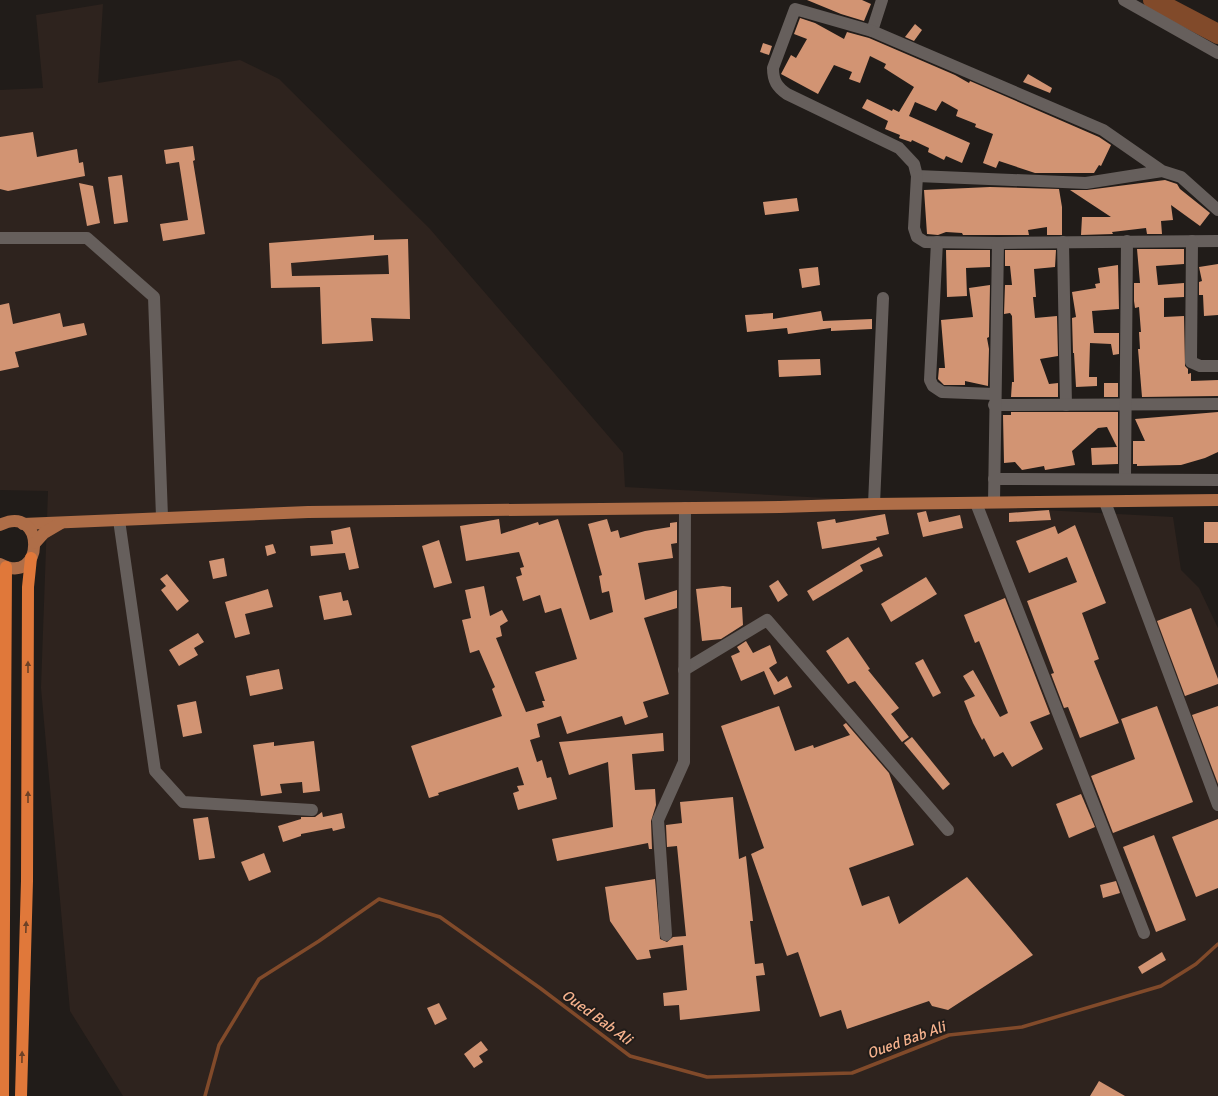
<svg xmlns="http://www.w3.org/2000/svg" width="1218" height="1096" viewBox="0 0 1218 1096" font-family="Signika,sans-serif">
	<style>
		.built { fill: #2e231e }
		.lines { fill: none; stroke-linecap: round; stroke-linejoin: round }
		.stream { stroke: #814a2a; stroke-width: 3.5 }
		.river { stroke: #814a2a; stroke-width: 20 }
		.building { fill: #d29473; fill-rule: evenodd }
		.minor { stroke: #665f5c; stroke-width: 12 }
		.major { stroke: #af6e48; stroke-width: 12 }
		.highway { stroke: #e0783a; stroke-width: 12 }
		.oneway { fill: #6d4126 }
		.labels { text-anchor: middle; stroke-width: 4; stroke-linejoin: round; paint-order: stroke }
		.water-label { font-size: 15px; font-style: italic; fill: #f6b28d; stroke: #211c19 }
	</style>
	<rect width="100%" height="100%" fill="#211c19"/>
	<path class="built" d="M103 4 98 83 240 60 279 79 430 229 623 453 625 487 1173 517 1181 570 1199 588 1218 628V1096H123L70 1011 41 688 48 491 0 490V90L43 88 36 15Z"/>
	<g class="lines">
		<path class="stream" d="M205 1096 219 1045 259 979 319 941 379 899 440 917 540 988 630 1056 707 1077 852 1073 949 1035 1022 1027 1161 986 1196 964 1218 944"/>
		<path class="river" d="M1153 0 1218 34"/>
	</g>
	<g class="building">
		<path d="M807 0H862L871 4 864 21 841 14Z"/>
		<path d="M800 18 815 23 844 39 847 32 869 38 955 75 969 83 970 81 1099 137 1111 145 1101 166 1099 165 1094 173H1035L999 161 996 168 983 163 993 134 975 127 976 124 956 116 958 110 942 101 936 111 915 102 909 116 970 143 962 163 946 156 944 160 928 152 929 148 912 140 911 142 899 138 900 135 885 129 888 121 862 108 867 99 892 111 893 109 899 112 914 87 884 68 886 64 870 56 860 83 849 79 852 72 834 65 818 94 781 74 791 55 796 58 807 39 794 34Z"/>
		<path d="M915 24 922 30 914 41 905 37Z"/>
		<path d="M763 43 772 46 769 55 760 52Z"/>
		<path d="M1028 74 1052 88 1050 93 1023 82Z"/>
		<path d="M33 132 37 157 77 149 79 163 83 162 85 176 8 191 0 189V137Z"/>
		<path d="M193 146 195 160 193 161 205 234 163 241 160 224 188 220 179 162 166 164 164 150Z"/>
		<path d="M122 175 128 222 114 224 108 177Z"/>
		<path d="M1165 180 1177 184 1180 189 1210 213 1200 226 1171 205 1173 220 1161 221 1162 234H1147L1146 228 1112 232 1113 234 1081 235 1082 217H1111L1070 190H1087Z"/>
		<path d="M79 183 93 186 100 223 87 226Z"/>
		<path d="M990 187 1059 189 1062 207V235H1047V227L1028 230 1029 235H963L962 233 946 232 938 235 927 234 924 190Z"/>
		<path d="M797 198 799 211 765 215 763 202Z"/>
		<path d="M374 235V240L408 239 410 319 371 318 373 341 322 344 320 287 271 288 269 243ZM388 255 389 274 292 276 291 263Z"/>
		<path d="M1137 249H1184V264L1156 266 1158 285 1184 283V297L1164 298V317L1184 316 1185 366 1188 369V374L1191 373V381L1218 380V396L1142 397 1138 349H1140L1139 332H1141L1139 307 1135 308 1134 301V283H1140Z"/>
		<path d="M946 250H990V267L966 268 967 296 947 297Z"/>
		<path d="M1005 250H1056L1055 267 1034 269 1036 297H1033L1035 318 1057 316 1058 356 1040 359 1049 384 1058 383V397H1011L1012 382H1014L1012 316 1010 313 1004 314 1005 285H1012L1010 266H1005Z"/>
		<path d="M1218 264V315L1204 316 1203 295H1199V282L1202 281 1199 267Z"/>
		<path d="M1118 265 1119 309 1092 311 1094 333H1119V354L1113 355 1111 344 1090 343 1089 377H1097V386L1076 387 1074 353H1073L1072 318 1076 317 1072 292 1096 288 1095 284 1100 283 1098 268Z"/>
		<path d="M818 267 820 285 802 288 799 269Z"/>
		<path d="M990 285 989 337 987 338 989 349 988 386 965 381V385H944L938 379 939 368H945L941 320 973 317 969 288Z"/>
		<path d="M9 303 13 324 60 313 63 327 84 323 87 335 15 352 19 367 0 371V305Z"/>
		<path d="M821 311 823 321 872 319V329L831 331V328L788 334 787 328 747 332 745 315 773 313V319Z"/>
		<path d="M820 359 821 375 779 377 778 360Z"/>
		<rect x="1104" y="383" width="14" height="14"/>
		<path d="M1011 412H1118V464L1092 465 1091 448 1117 447 1107 427 1098 428 1072 451 1075 465 1045 470 1044 466 1022 470 1015 462 1004 463 1003 415H1011Z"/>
		<path d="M1218 412V452L1205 458 1181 465 1137 466V464H1133V441H1145L1135 419Z"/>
		<path d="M1049 510 1051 520 1009 522V513Z"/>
		<path d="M926 511 929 522 960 515 963 528 923 537 917 513Z"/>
		<path d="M885 514 889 534 876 537 877 540 822 549 817 522 835 519 836 523Z"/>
		<path d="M499 519 501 534 538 522 539 525 558 519 590 620 613 612 609 591 602 593 599 576 602 575 588 524 607 519 611 532 618 530 620 538 645 531 670 527V523L677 522V543L671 544 673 558 638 563 645 600 677 590V608L644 618 669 694 643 702 648 717 625 725 622 716 567 734 561 716 537 724 540 737 530 740 537 762 542 760 547 778 551 777 557 799 518 810 513 793 519 791 517 786 524 785 518 767 438 793 439 795 429 798 411 746 502 716 492 689 495 687 479 650 470 653 462 620 471 618 465 590 484 586 490 616 502 610 508 621 500 626 502 636 496 638 526 712 544 707 542 701H545L535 672 577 659 561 608 545 613 540 595 523 601 516 577 522 575 520 568 524 567 519 552 466 561 460 526Z"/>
		<rect x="1204" y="522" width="14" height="21"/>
		<path d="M1075 525 1106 603 1082 613 1099 659 1094 661 1119 723 1080 738 1068 707 1064 708 1051 674 1054 673 1027 601 1077 582 1067 557 1029 573 1016 541 1055 526 1058 534Z"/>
		<path d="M350 527 359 568 349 570 345 553 311 556 310 546 333 544 331 531Z"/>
		<path d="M439 540 452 583 434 588 422 546Z"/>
		<path d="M273 544 276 553 267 556 265 546Z"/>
		<path d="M879 547 883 556 860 565 863 571 813 601 807 591Z"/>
		<path d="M224 558 227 576 213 579 209 561Z"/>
		<path d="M167 574 189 601 177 611 161 590 166 586 160 579Z"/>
		<path d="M926 577 937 594 891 622 881 604Z"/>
		<path d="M778 580 788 595 778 602 769 586Z"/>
		<path d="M723 586 731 587V608L742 607 743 625 721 639 702 641 696 589Z"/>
		<path d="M268 589 273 607 245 614 250 634 235 638 225 602Z"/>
		<path d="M341 592 343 601 348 600 352 615 324 620 319 596Z"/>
		<path d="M1005 598 1050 714 1030 722 1043 749 1012 767 1003 752 994 757 984 738 982 740 973 723 964 701 975 696 963 676 973 670 1000 717 1008 713 979 641 975 643 964 615Z"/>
		<path d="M1191 608 1218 679V684L1185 696 1157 621Z"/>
		<path d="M198 633 204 642 194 648 198 655 179 666 169 650Z"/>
		<path d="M848 637 870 669 868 670 899 708 891 714 909 737 902 742 855 681 848 684 826 651Z"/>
		<path d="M746 641 753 653 770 645 777 663 769 668 778 682 787 676 792 687 774 695 764 671 741 681 731 656 740 652 737 647Z"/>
		<path d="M923 659 941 693 933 697 915 663Z"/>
		<path d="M279 669 283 689 250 696 246 676Z"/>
		<path d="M196 701 202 733 183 737 177 705Z"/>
		<path d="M779 706 795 751 813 745 814 748 850 735 843 725 846 723 889 773 914 845 849 868 862 906 889 896 899 924 967 877 1033 955 948 1010 932 1006 929 1001 847 1029 841 1010 820 1017 798 952 787 956 751 854 764 848 721 726Z"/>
		<path d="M1157 706 1193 802 1113 833 1091 776 1135 759 1121 719Z"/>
		<path d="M1218 706V784L1192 715Z"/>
		<path d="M663 733 664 751 632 754 635 790 655 789 656 805 651 821 652 849H649L648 843 557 861 552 839 613 827 608 762 569 775 559 742Z"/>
		<path d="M912 737 950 784 943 790 904 743Z"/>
		<path d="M314 741 320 791 303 793 302 782 280 784 282 793 261 796 253 745 274 742V746Z"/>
		<path d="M1081 794 1095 827 1069 838 1056 804Z"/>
		<path d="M733 797 739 859 746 856 753 921H750L755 964 763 963 765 975 756 976 760 1011 680 1020 679 1005 664 1006 663 993 687 990 683 945 649 950 651 958 637 960 610 921 605 887 655 879 660 939 667 942 673 937 686 936 677 846 667 847 666 825 682 823 680 802Z"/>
		<path d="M322 812 323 817 342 813 345 828 333 831 332 828 301 834V836L283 842 278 826 301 819V817H315Z"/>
		<path d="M208 817 215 858 199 860 193 819Z"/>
		<path d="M1218 819V888L1196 897 1172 837Z"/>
		<path d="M1154 835 1186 920 1156 932 1123 847Z"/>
		<path d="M264 853 271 872 249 881 241 862Z"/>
		<path d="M1116 881 1120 893 1103 898 1100 885Z"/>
		<path d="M1162 952 1166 960 1142 974 1138 967Z"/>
		<path d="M439 1003 447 1019 435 1025 427 1008Z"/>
		<path d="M481 1041 488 1050 479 1056 483 1062 474 1068 464 1054Z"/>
		<path d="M1099 1081 1125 1096H1090Z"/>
	</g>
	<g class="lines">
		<g class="minor">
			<path d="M1124 0 1218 53"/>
			<path d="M872 31 882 0"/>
			<path d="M1162 171 1086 183 917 176 914 164 899 148 787 94C777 87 773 81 773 68L795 9 872 31 1103 130 1162 171 1181 177 1218 210"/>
			<path d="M917 176 914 228 917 237 925 242 998 243 1218 241"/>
			<path d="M0 238H87L154 297 162 517"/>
			<path d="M1192 241 1191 362 1200 366H1218"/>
			<path d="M937 242 930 380 933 386 942 392 994 394"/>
			<path d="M1063 242 1066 405"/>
			<path d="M994 405 1218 404"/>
			<path d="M1125 478 1127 241"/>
			<path d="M994 479 1218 480"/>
			<path d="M994 502 998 243"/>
			<path d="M1105 502 1218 805"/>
			<path d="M976 503 1144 933"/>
			<path d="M874 504 883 298"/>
			<path d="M119 520 155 771 183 802 312 810"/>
			<path d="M684 670 767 620 948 830"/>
			<path d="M666 935 658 820 684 762 685 508"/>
		</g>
		<g class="major">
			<path d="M23 524 308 512 780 507 874 504 1218 500"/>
			<path d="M0 525C46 502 45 588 0 564"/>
			<path d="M35 543 44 533 61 523"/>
		</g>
		<g class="highway">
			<path d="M3 1096 6 567"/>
			<path d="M21 1096 27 881 28 587 31 558"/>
		</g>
	</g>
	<defs><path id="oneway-solid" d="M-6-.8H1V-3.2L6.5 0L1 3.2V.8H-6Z"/></defs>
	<g class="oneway">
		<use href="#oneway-solid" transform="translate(28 667) rotate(-90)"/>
		<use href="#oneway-solid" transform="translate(28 797) rotate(-90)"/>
		<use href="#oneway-solid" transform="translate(26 927) rotate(-88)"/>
		<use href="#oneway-solid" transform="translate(22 1057) rotate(-89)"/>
	</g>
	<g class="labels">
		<g class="water-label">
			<text transform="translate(597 1017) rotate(36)" y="5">Oued Bab Ali</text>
			<text transform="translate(906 1040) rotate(-20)" y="5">Oued Bab Ali</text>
		</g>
	</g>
</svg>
